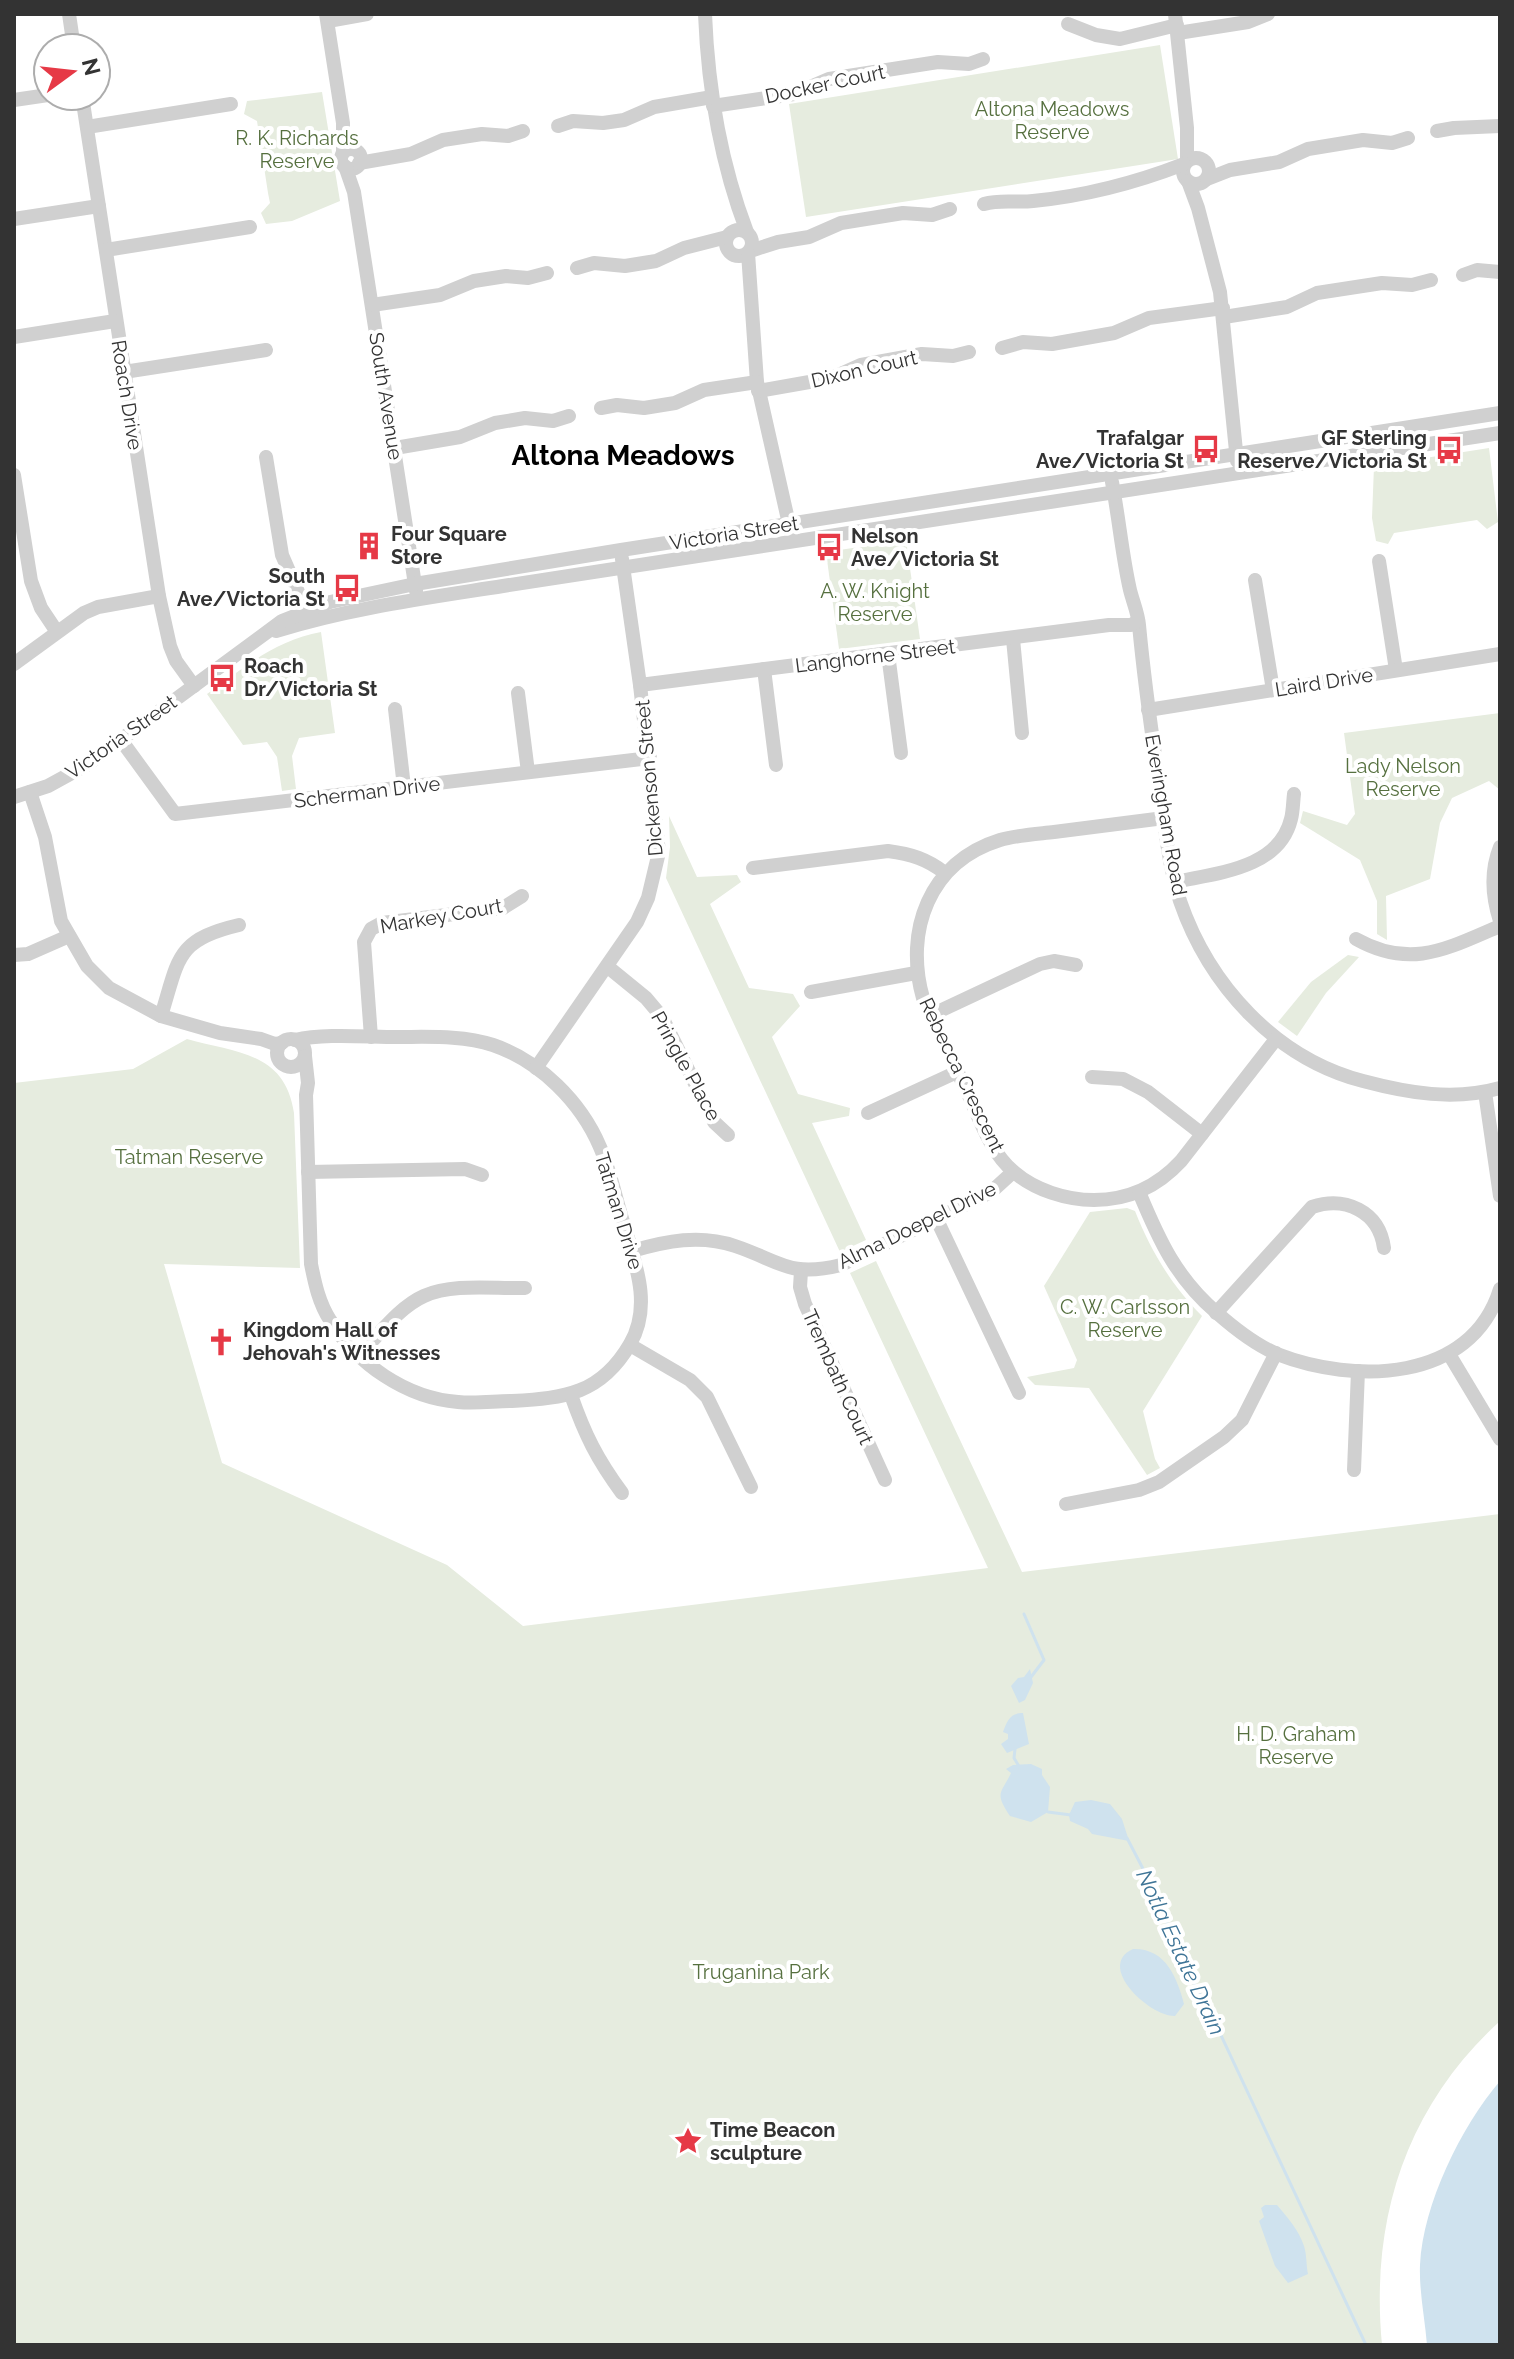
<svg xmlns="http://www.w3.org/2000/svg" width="1514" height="2359" viewBox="0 0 1514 2359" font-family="Raleway,sans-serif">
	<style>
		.green { fill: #e6ecdf }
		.water { fill: #cfe2ee }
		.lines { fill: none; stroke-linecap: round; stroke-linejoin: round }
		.stream { stroke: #cfe2ee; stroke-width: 3 }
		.minor { stroke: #d0d0d0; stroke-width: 14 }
		.labels { text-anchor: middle; stroke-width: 8; stroke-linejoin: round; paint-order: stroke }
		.street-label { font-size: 20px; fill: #333; stroke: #fff }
		.park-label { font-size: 20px; fill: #56703f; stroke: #fff }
		.poi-label { font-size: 20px; font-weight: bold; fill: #333; stroke: #fff; text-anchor: start }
		.water-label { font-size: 22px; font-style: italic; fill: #3f7597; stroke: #fff }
		.district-label { font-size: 28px; font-weight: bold; fill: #000; stroke: #fff }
	</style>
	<rect width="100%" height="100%" fill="#fff"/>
	<g class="green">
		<path d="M1160 45 1178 159 806 217 789 104Z"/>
		<path d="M322 92 340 201 292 221 266 224 261 213 270 203 268 193 257 121 244 114 247 101Z"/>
		<path d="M1489 448 1498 522 1487 529 1477 520 1394 533 1388 544 1376 541 1372 518 1374 466Z"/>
		<path d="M906 540 920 639 839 649 826 552Z"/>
		<path d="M321 632 335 733 299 738 292 756 296 789 282 791 277 757 267 742 243 745 207 694C243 668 276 640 321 632Z"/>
		<path d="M1500 713V790L1489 781 1452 798 1440 823 1430 879 1386 896 1387 940 1377 934V901L1360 860 1300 823 1303 811 1347 825 1355 814 1344 733Z"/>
		<path d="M669 816 697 877 737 875 741 882 710 904 749 988 793 994 800 1006 772 1037 798 1094 850 1108 849 1116 812 1123 866 1240 840 1252 666 878 670 847Z"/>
		<path d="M1348 955 1359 957 1326 993 1297 1036 1278 1022 1311 982Z"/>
		<path d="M187 1039C235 1053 285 1051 294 1113L300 1268 164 1264 222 1463 447 1565 523 1626 988 1568 850 1273 876 1261 1022 1572 1500 1514V2021C1406 2107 1370 2219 1382 2345H14V1083L133 1069Z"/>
		<path d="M1127 1208 1135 1211C1151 1251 1171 1285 1202 1316L1143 1411 1155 1459 1160 1468 1147 1475 1089 1388 1035 1385 1027 1377 1074 1368 1077 1360 1044 1286 1090 1212Z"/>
	</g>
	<g class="water">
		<path d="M1030 1669 1033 1683 1025 1700 1019 1703 1011 1686 1018 1678 1024 1677Z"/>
		<path d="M1023 1713 1029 1744 1007 1753 1001 1744 1008 1739V1734L1003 1732C1007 1721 1010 1713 1023 1713Z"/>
		<path d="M1031 1764 1042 1769V1775L1050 1787 1048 1812 1031 1822 1010 1816C994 1792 1001 1794 1011 1773L1006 1769 1013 1765Z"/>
		<path d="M1091 1800 1110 1804 1122 1819 1129 1841 1092 1834 1088 1829 1070 1821 1069 1815 1075 1802Z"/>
		<path d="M1133 1949C1166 1948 1177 1978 1184 2004L1175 2016C1150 2017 1095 1966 1133 1949Z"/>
		<path d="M1500 2081V2345H1427C1425 2319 1419 2292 1420 2265 1423 2204 1461 2127 1500 2081Z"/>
		<path d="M1265 2205H1277C1287 2217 1299 2230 1304 2246 1307 2255 1306 2265 1308 2274L1288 2283 1275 2266 1259 2221 1264 2217 1261 2208Z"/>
	</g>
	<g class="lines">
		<g class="stream">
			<path d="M1024 1614 1044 1660 1031 1677"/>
			<path d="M1015 1749 1014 1758 1020 1768"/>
			<path d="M1048 1812 1071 1815"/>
			<path d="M1127 1838 1152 1886 1181 1958 1219 2031 1366 2345"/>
		</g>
		<g class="minor">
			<path d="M69 14 74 48"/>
			<path d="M326 14 343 123V153"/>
			<path d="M705 14C708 89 720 161 747 232"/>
			<path d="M1175 14 1187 128V161"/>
			<path d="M328 21 367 14"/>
			<path d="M1068 24 1096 35 1120 39 1177 25"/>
			<path d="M1178 33 1248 22 1268 14"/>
			<path d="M82 96 159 596 170 646 176 661 194 686"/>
			<path d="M14 100 48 95"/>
			<path d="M713 106 794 94 829 79 938 62 969 64 983 59"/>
			<path d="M558 126 573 121 603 123 624 120 654 107 712 97"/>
			<path d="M87 127 231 104"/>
			<path d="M1437 131 1454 128 1500 126"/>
			<circle cx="351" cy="159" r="10"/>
			<circle cx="1196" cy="171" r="13"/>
			<path d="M359 163 411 154 443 140 482 134 508 136 523 131"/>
			<path d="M345 166 354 192 416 591"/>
			<path d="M1207 179 1230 170 1279 162 1308 149 1363 140 1392 143 1408 138"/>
			<path d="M1188 181 1198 208 1220 292 1237 461"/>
			<path d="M984 204C1001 199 1016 203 1033 201 1085 196 1135 183 1184 164"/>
			<path d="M14 219 99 206"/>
			<circle cx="739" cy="243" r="13"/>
			<path d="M106 250 250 227"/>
			<path d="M750 251 778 242 809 237 841 223 903 213 932 215 950 209"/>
			<path d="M748 253 757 382 791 533"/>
			<path d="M577 268 594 263 625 266 656 261 684 248 727 237"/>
			<path d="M1463 275 1477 270 1500 272"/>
			<path d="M372 305 440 295 474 281 506 276 528 278 547 273"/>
			<path d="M1224 317 1287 307 1317 293 1382 283 1412 285 1431 280"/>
			<path d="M14 337 115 321"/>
			<path d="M1002 348 1023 342 1052 344 1114 333 1149 318 1223 308"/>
			<path d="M124 372 266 350"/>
			<path d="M758 391 832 378 861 365 922 354 953 356 969 352"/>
			<path d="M601 408 617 405 644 408 675 403 704 390 757 382"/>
			<path d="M395 448 460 437 495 423 525 418 553 421 569 416"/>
			<path d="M266 457 282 555 309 617"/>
			<path d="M14 475 31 581 41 608 57 632"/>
			<path d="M1112 482C1119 518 1122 555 1130 590 1133 602 1138 613 1139 625 1144 678 1151 729 1159 782 1164 821 1168 863 1180 901 1209 985 1275 1058 1363 1081 1408 1093 1454 1101 1500 1088"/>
			<path d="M1379 561 1396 670"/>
			<path d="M1255 580 1273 690"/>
			<path d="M276 631C350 608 427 598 503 586L1500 433"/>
			<path d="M1013 639 1022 733"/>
			<path d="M888 654 901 753"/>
			<path d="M14 664 84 613 98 607 159 596"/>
			<path d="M764 669 776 765"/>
			<path d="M640 685 1109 625H1131L1138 621"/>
			<path d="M518 693 528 772"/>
			<path d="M395 709 404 787"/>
			<path d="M1148 710 1500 654"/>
			<path d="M121 740 175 814 650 758"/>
			<path d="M30 792 45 837 61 921 87 966 109 988 161 1016 220 1033 261 1039 275 1044 282 1043"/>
			<path d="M14 797 48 786 88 764 282 621 330 602 415 584 621 550 1500 413"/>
			<path d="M1164 818C1127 823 1091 827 1054 832 1036 834 1017 835 1000 840 929 862 904 931 923 998 939 1031 954 1065 970 1098 981 1123 992 1154 1014 1172 1035 1190 1066 1200 1094 1200 1128 1200 1158 1186 1181 1161L1276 1039"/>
			<path d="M1500 847C1490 872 1492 896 1500 921"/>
			<path d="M753 868 888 851C911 854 927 859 945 873"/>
			<path d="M1175 882C1216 873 1279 869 1291 819 1293 812 1293 802 1294 794"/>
			<path d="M1356 939C1411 970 1448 948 1500 926"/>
			<path d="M14 955 28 954 69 936"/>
			<path d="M608 967 646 998 662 1017 714 1122 728 1135"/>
			<path d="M811 992 916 973"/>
			<path d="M931 1015 1040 964 1054 961 1076 965"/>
			<path d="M161 1016C179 959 175 940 239 925"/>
			<path d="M371 1037 364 942 371 929 382 923 503 908 522 896"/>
			<circle cx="291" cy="1053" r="14"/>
			<path d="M295 1040C325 1033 366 1037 397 1037 429 1037 463 1035 493 1045 540 1061 581 1102 600 1147 611 1172 616 1201 625 1228 636 1265 652 1307 630 1344 601 1394 565 1398 512 1401 495 1401 476 1404 458 1402 406 1398 357 1364 330 1320 319 1303 315 1284 311 1264L306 1095 308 1083 305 1056"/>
			<path d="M536 1068 637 922 648 898 659 852 640 685 622 559"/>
			<path d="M1092 1077 1123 1079 1148 1092 1202 1134"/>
			<path d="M1485 1092 1500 1196"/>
			<path d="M868 1113 957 1072"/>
			<path d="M308 1172 465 1169 482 1175"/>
			<path d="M1139 1192C1159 1240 1176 1278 1217 1313 1234 1328 1256 1345 1277 1354 1354 1384 1471 1383 1500 1289"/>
			<path d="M937 1220 1019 1393"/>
			<path d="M632 1251C666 1241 700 1234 735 1246 780 1261 789 1278 841 1265L991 1192 1013 1172"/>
			<path d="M801 1271 800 1287 805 1304 885 1480"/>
			<path d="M1216 1313 1312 1207C1345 1196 1379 1211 1384 1248"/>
			<path d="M630 1345 690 1380 707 1397 751 1487"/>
			<path d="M1449 1354 1500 1439"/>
			<path d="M359 1355C378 1336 399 1307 424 1296 453 1283 494 1289 525 1288"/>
			<path d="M571 1395C585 1435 597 1459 622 1493"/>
			<path d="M1354 1470 1358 1371"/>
			<path d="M1066 1504 1139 1490 1159 1482 1224 1437 1242 1420 1276 1353"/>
		</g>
	</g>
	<defs>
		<symbol id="bus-bare" viewBox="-9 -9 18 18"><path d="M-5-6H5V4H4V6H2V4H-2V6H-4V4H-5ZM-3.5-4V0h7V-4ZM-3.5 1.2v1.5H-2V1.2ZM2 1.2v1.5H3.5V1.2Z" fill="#e63946" stroke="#fff" stroke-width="2.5" paint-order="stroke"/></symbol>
		<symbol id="building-bare" viewBox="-9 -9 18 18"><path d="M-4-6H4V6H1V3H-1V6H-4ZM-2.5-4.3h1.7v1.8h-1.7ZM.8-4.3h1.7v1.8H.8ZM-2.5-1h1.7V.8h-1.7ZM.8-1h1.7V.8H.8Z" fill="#e63946" stroke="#fff" stroke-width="2.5" paint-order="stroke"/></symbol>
		<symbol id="church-bare" viewBox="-9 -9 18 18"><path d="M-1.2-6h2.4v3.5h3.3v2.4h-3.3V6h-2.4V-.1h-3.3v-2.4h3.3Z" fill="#e63946" stroke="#fff" stroke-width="2.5" paint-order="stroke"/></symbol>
		<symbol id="sight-bare" viewBox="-9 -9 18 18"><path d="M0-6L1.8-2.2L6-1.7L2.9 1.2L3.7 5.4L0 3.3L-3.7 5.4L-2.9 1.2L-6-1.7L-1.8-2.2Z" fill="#e63946" stroke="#fff" stroke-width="2.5" paint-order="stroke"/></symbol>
	</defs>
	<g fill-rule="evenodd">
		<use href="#bus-bare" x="1186" y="429" width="40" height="40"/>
		<use href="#bus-bare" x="1429" y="430" width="40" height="40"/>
		<use href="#building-bare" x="349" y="526" width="40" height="40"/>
		<use href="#bus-bare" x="809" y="527" width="40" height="40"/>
		<use href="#bus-bare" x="327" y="568" width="40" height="40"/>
		<use href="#bus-bare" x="202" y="658" width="40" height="40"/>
		<use href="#church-bare" x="201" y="1322" width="40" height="40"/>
		<use href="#sight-bare" x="668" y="2121" width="40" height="40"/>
	</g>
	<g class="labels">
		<g class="street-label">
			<text transform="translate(825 84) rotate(-12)" y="7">Docker Court</text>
			<text transform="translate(864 369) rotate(-13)" y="7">Dixon Court</text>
			<text transform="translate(127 395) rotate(81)" y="7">Roach Drive</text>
			<text transform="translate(386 396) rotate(81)" y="7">South Avenue</text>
			<text transform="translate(734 533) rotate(-9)" y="7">Victoria Street</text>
			<text transform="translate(875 656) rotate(-7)" y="7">Langhorne Street</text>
			<text transform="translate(1324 682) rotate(-9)" y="7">Laird Drive</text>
			<text transform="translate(121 737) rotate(-35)" y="7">Victoria Street</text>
			<text transform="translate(649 778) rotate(-95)" y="7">Dickenson Street</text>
			<text transform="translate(367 792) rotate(-7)" y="7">Scherman Drive</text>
			<text transform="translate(1166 815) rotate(80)" y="7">Everingham Road</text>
			<text transform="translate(441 916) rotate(-10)" y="7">Markey Court</text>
			<text transform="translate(686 1066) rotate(61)" y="7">Pringle Place</text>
			<text transform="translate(962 1075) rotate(64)" y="7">Rebecca Crescent</text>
			<text transform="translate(619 1211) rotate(73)" y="7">Tatman Drive</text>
			<text transform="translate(917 1225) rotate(-26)" y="7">Alma Doepel Drive</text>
			<text transform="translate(838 1377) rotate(66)" y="7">Trembath Court</text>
		</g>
		<g class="park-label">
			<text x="1052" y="116">Altona Meadows<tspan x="1052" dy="23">Reserve</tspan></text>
			<text x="297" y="145">R. K. Richards<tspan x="297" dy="23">Reserve</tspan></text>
			<text x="875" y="598">A. W. Knight<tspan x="875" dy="23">Reserve</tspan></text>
			<text x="1403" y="773">Lady Nelson<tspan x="1403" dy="23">Reserve</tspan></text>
			<text x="189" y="1164">Tatman Reserve</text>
			<text x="1125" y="1314">C. W. Carlsson<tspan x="1125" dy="23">Reserve</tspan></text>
			<text x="1296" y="1741">H. D. Graham<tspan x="1296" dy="23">Reserve</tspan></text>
			<text x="761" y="1979">Truganina Park</text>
		</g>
		<g class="poi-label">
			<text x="1184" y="445" text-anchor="end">Trafalgar<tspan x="1184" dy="23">Ave/Victoria St</tspan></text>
			<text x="1427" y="445" text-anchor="end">GF Sterling<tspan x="1427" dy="23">Reserve/Victoria St</tspan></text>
			<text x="391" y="541">Four Square<tspan x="391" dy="23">Store</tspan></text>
			<text x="851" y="543">Nelson<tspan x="851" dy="23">Ave/Victoria St</tspan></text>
			<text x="325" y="583" text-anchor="end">South<tspan x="325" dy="23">Ave/Victoria St</tspan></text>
			<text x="244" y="673">Roach<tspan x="244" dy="23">Dr/Victoria St</tspan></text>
			<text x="243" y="1337">Kingdom Hall of<tspan x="243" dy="23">Jehovah's Witnesses</tspan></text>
			<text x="710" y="2137">Time Beacon<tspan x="710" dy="23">sculpture</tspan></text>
		</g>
		<g class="water-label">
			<text transform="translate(1181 1952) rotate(65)" y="8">Notla Estate Drain</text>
		</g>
		<g class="district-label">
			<text x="623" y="465">Altona Meadows</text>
		</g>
	</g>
	<rect width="1514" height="2359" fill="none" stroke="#333333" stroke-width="32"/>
	<g transform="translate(72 72) rotate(75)"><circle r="38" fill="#ffffff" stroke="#adadad" stroke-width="2"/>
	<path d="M0-6L14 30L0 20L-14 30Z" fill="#e63946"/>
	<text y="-12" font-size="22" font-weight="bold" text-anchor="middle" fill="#333333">N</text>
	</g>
</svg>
